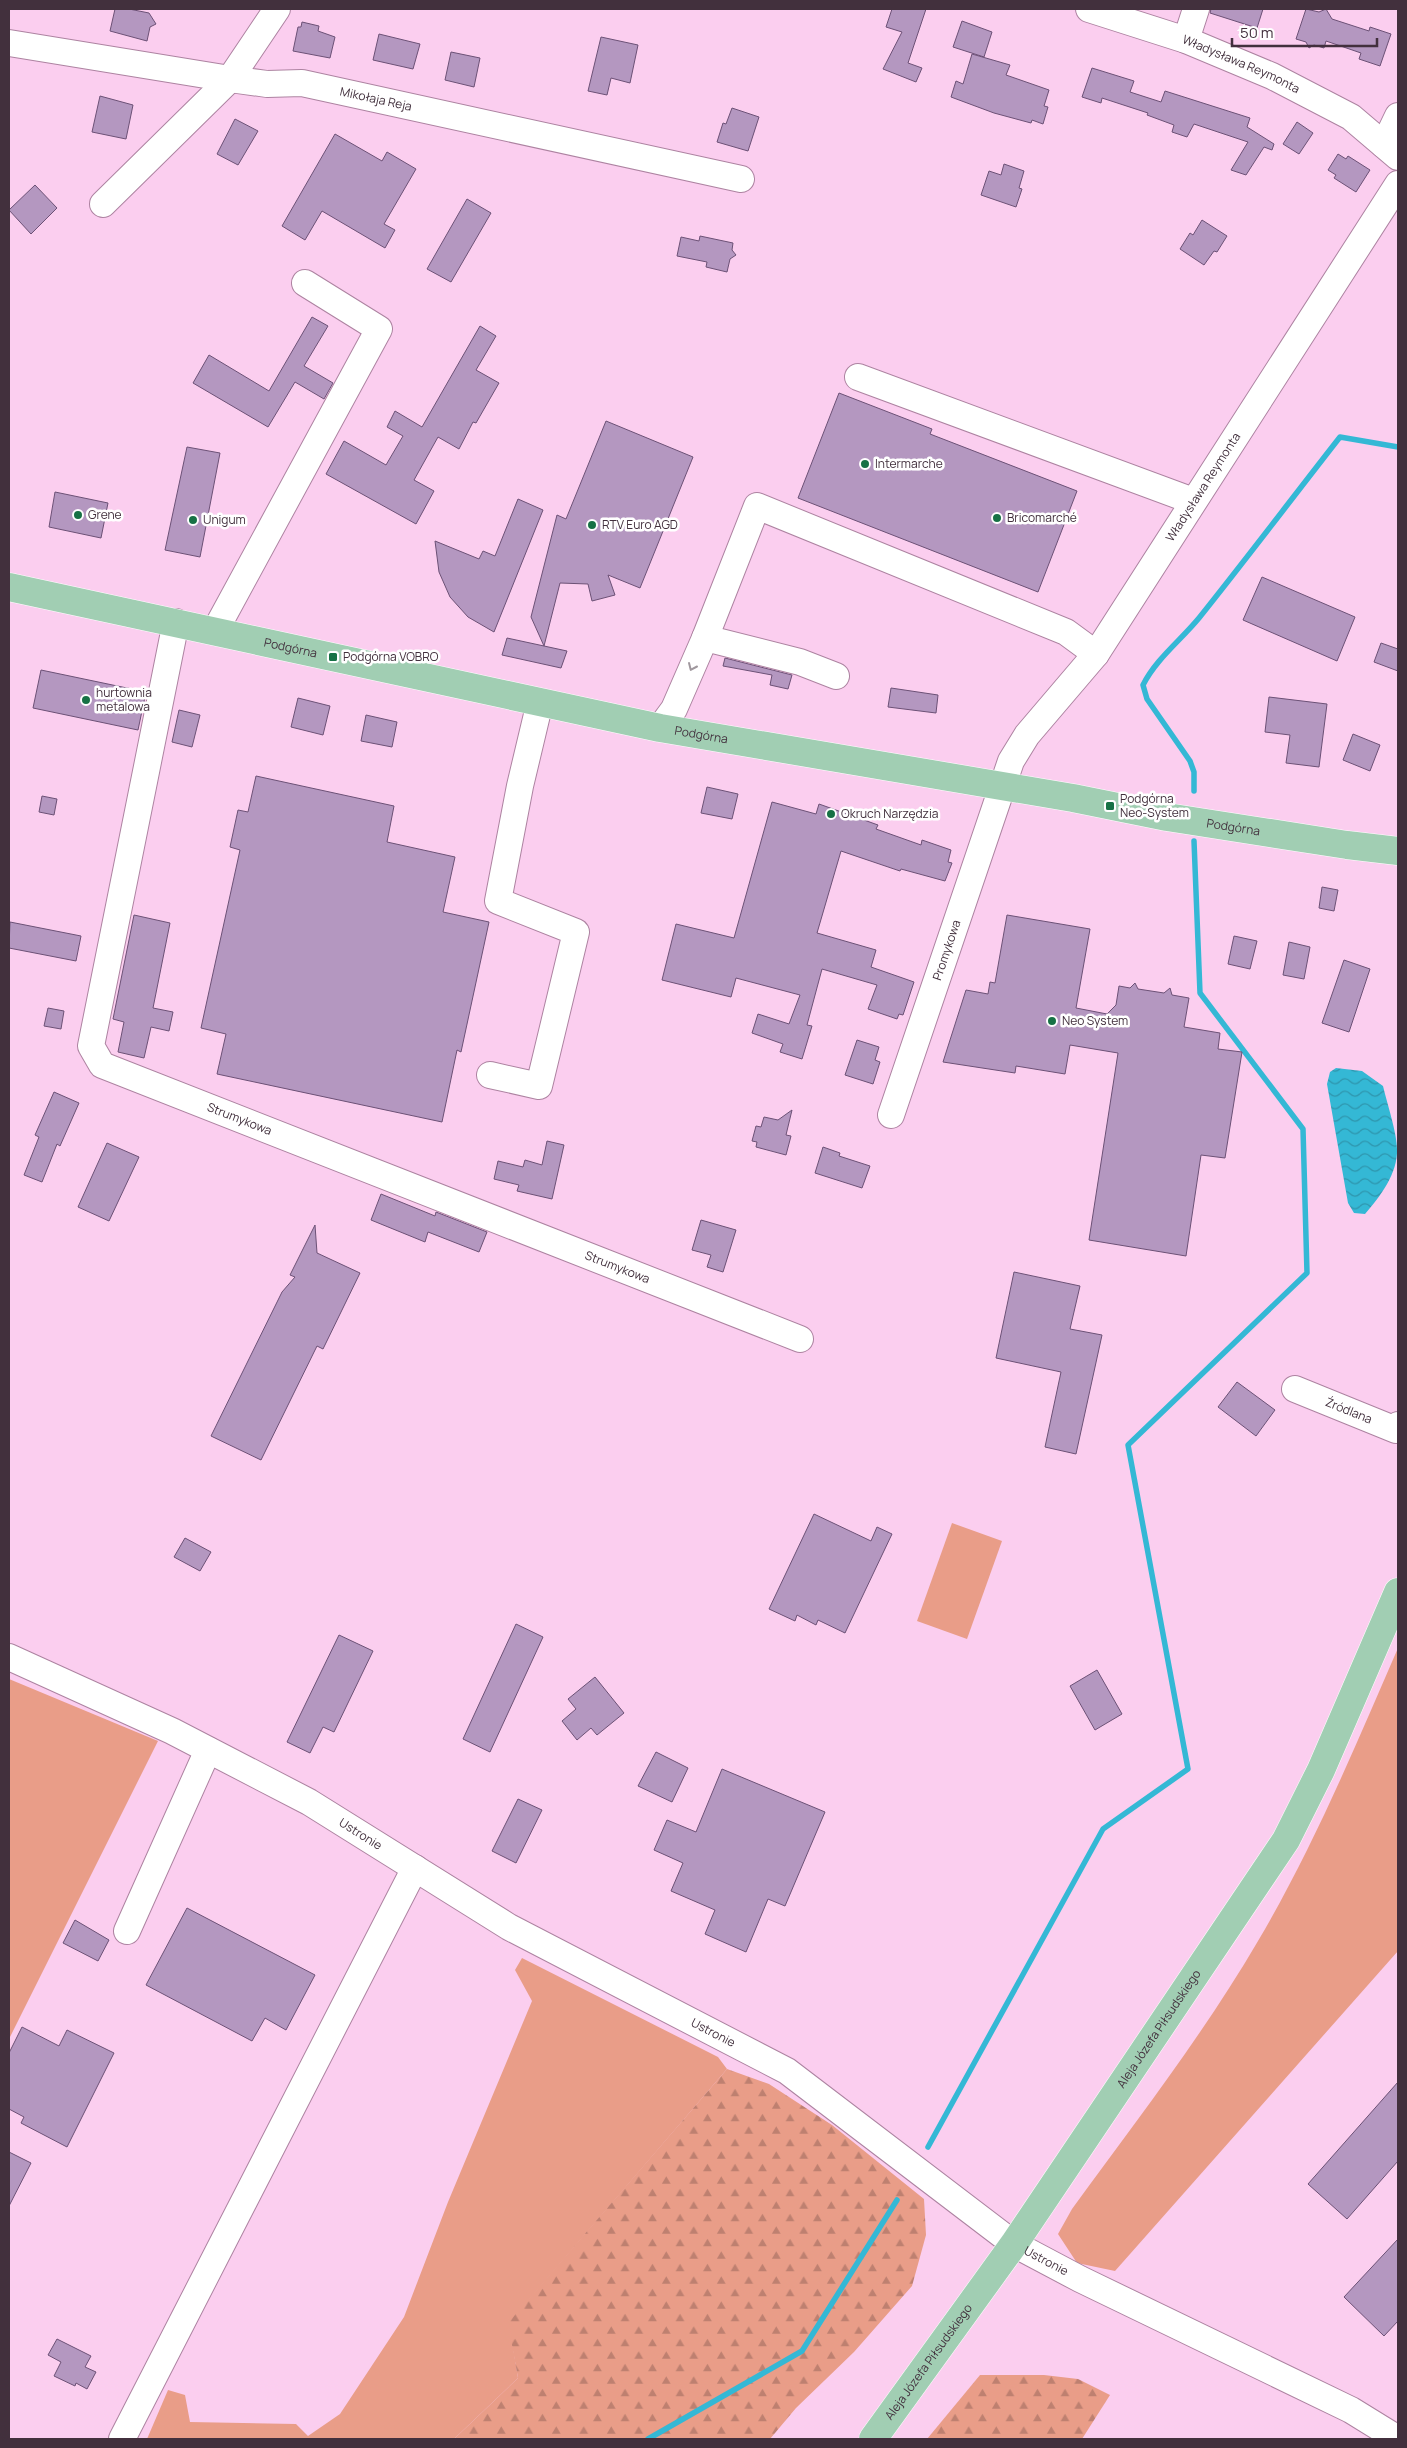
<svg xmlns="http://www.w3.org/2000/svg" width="1407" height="2448" viewBox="0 0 1407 2448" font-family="Manrope,sans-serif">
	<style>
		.green { fill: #e99d88 }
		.forest { fill: url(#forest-firs) }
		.water { fill: url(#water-waves) }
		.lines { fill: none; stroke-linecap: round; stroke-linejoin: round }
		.stream { stroke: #34b8d5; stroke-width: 5.5 }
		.building { fill: #b497c0; stroke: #6c5176 }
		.minor-casing { stroke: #ad83a1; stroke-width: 28 }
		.major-casing { stroke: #fff; stroke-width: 29 }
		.minor { stroke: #fff; stroke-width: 26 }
		.major { stroke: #a1ceb3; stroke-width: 28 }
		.oneway { stroke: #a0989e }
		.poi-dot { fill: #177145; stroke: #fff; stroke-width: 2 }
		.labels { text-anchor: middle; stroke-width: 5; stroke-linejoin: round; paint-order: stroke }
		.street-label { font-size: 12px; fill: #42303d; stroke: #fff }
		.poi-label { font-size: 12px; fill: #42303d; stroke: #fff; text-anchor: start }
	</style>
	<defs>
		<pattern id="forest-firs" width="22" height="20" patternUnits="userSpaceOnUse" patternTransform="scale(1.25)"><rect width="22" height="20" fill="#e99d88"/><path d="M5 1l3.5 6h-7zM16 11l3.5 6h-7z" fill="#be8070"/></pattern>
		<pattern id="water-waves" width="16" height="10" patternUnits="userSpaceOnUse" patternTransform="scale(1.25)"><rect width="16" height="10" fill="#34b8d5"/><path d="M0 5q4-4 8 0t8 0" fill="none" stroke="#2e96ae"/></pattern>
	</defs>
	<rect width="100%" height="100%" fill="#fbceef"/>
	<g class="green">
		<path d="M952 1523 1002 1541 967 1639 917 1621Z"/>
		<path d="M1398 1648V1951L1115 2271 1077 2263 1058 2234 1072 2209C1136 2121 1203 2035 1258 1941 1313 1848 1355 1747 1398 1648Z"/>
		<path d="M9 1679 158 1741 9 2039Z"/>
		<path d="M522 1958 718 2057 727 2069 509 2323 518 2378 454 2439H147L168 2390 185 2395 190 2422 296 2424 308 2436 340 2414 404 2317 448 2202 532 2001 515 1970Z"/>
	</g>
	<g class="forest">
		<path d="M727 2069 769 2084 832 2125 924 2199 926 2235 912 2286 854 2352 796 2408 770 2439H454L518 2378 508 2323Z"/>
		<path d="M980 2375H1044L1078 2379 1110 2395 1082 2439H927Z"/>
	</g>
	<path class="water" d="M1336 1068 1362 1071 1383 1086C1387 1103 1397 1133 1397 1149 1398 1173 1380 1197 1365 1214L1354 1213 1348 1203 1327 1084 1330 1072Z"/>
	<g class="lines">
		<g class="stream">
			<path d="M1194 791V772L1190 761 1147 699 1143 685C1156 659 1181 640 1199 618 1247 558 1293 497 1340 437L1398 447"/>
			<path d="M928 2147 1103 1829 1188 1769 1128 1445 1307 1273 1303 1129 1200 993 1194 841"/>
			<path d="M648 2439 802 2351 897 2200"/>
		</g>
	</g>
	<g class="building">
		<path d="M115 9H129L149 13 156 24 150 27 147 41 110 31Z"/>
		<path d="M892 9H926L908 63 922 68 916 82 883 69 902 32 886 27Z"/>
		<path d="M1211 9H1263L1257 28 1210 13Z"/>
		<path d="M1306 9 1319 12 1326 9 1332 19 1369 31 1370 27 1391 34 1380 66 1359 59 1361 53 1326 41 1324 48 1314 45 1309 48 1306 42 1296 39Z"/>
		<path d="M962 21 992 32 984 57 953 47Z"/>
		<path d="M302 22 319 26 318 31 335 37 330 58 293 51 298 27H301Z"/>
		<path d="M379 34 420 44 413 69 373 60Z"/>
		<path d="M601 37 638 45 630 83 611 78 607 95 588 91Z"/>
		<path d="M451 52 480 58 474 87 445 80Z"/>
		<path d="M972 54 1010 65 1006 75 1049 90 1044 106 1048 107 1043 124 1032 120 1031 123 994 113 951 97 956 81 963 84Z"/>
		<path d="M1092 68 1134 81 1130 92 1161 102 1165 91 1250 118 1247 127 1274 144 1272 150 1264 147 1246 175 1231 170 1248 142 1194 124 1187 137 1172 132 1174 125 1147 115 1148 113 1102 98 1101 103 1082 97Z"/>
		<path d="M100 96 133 105 126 139 92 132Z"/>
		<path d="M732 108 759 117 748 151 717 142 723 123 726 124Z"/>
		<path d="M235 119 258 131 238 165 217 154Z"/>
		<path d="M1297 122 1313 133 1299 154 1283 144Z"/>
		<path d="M335 134 382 161 387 152 416 169 384 224 395 230 385 248 322 211 305 240 282 226Z"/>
		<path d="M1338 154 1346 159 1348 156 1370 170 1356 192 1334 178 1336 175 1328 170Z"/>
		<path d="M1004 164 1024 171 1019 188 1022 189 1016 207 981 195 989 171 1001 175Z"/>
		<path d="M35 185 57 208 31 234 9 210Z"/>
		<path d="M467 199 491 213 451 282 427 269Z"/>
		<path d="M1202 220 1227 236 1217 252 1214 251 1204 265 1180 249 1190 233 1193 235Z"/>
		<path d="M700 236 733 243 732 250 736 255 730 259 727 272 706 267 707 262 677 256 681 237 699 241Z"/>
		<path d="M312 317 328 326 304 366 333 383 324 399 295 382 268 427 193 383 209 355 269 391Z"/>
		<path d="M480 326 496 336 476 370 499 383 476 423 473 422 459 449 438 437 414 480 434 491 416 524 326 474 344 441 386 465 403 436 387 427 395 411 422 427Z"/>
		<path d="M839 393 932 429 930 434 1077 491 1038 592 798 498Z"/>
		<path d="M606 421 693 457 640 588 608 575 615 595 592 601 588 584 560 583 544 646 567 651 561 668 502 655 507 638 544 646 531 617 557 515 566 519Z"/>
		<path d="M187 447 220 453 200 557 165 550Z"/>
		<path d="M55 492 108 503 101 538 49 527Z"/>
		<path d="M518 499 543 510 494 632 468 617 450 597 439 572 435 541 479 559 483 551 495 556Z"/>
		<path d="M1262 577 1355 617 1337 661 1243 620Z"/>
		<path d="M1381 643 1398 649V671L1374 662Z"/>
		<path d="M725 658 792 675 788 689 770 685 772 675 723 666Z"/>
		<path d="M41 670 146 692 138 730 33 708Z"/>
		<path d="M891 688 938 695 936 713 888 707Z"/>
		<path d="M1269 697 1327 704 1319 767 1286 763 1290 735 1265 732Z"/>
		<path d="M298 698 330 706 323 735 291 727Z"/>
		<path d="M179 710 200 715 192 747 172 742Z"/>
		<path d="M366 715 397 722 392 747 361 741Z"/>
		<path d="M1353 734 1380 745 1370 771 1343 760Z"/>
		<path d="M256 776 394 806 387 842 455 857 443 912 489 922 461 1052 457 1050 442 1122 217 1074 226 1034 201 1028 240 850 230 847 238 810 248 812Z"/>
		<path d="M707 787 738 794 732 819 701 813Z"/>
		<path d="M42 796 57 799 54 815 39 812Z"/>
		<path d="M772 802 816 814 819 804 878 825 876 829 921 845 922 840 951 850 948 862 952 863 945 881 901 869 900 871 841 851 817 933 876 950 871 967 914 982 903 1015 899 1014 897 1019 868 1009 877 985 822 969 807 1025 812 1026 802 1059 780 1052 783 1044 752 1033 758 1014 789 1024 800 995 736 978 731 997 662 980 676 924 734 938Z"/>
		<path d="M1322 887 1338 890 1334 911 1319 908Z"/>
		<path d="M134 915 170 923 153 1008 173 1012 169 1031 151 1027 144 1058 118 1052 124 1022 113 1019Z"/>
		<path d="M1007 915 1090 929 1076 1008 1107 1014 1116 1005 1119 986 1130 988 1135 983 1138 989 1164 993 1170 988 1172 995 1189 998 1184 1027 1220 1033 1218 1049 1242 1052 1225 1158 1201 1155 1186 1256 1089 1240 1118 1053 1070 1045 1065 1074 1016 1066 1015 1073 943 1062 966 990 988 994 990 982 995 983Z"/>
		<path d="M10 922 81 936 76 961 9 948Z"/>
		<path d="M1234 936 1257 941 1250 969 1228 964Z"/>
		<path d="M1289 942 1310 947 1304 979 1283 975Z"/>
		<path d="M1344 960 1370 969 1349 1032 1322 1023Z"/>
		<path d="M48 1008 64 1011 61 1029 44 1026Z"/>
		<path d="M857 1040 879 1047 875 1060 880 1062 873 1084 845 1075Z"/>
		<path d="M54 1092 79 1103 60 1146 57 1144 42 1182 24 1175 39 1137 35 1135Z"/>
		<path d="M792 1110 786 1135 791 1136 786 1155 756 1147 757 1142 752 1141 756 1126 761 1127 764 1117 778 1120Z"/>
		<path d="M547 1141 564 1145 552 1199 517 1191 519 1185 494 1179 498 1161 523 1167 525 1160 542 1165Z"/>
		<path d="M107 1143 139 1157 109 1221 78 1207Z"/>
		<path d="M823 1147 840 1153 839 1156 870 1166 862 1188 815 1173Z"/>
		<path d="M381 1194 435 1216 436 1212 487 1232 479 1252 428 1232 425 1242 371 1220Z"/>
		<path d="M701 1220 736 1230 723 1272 707 1267 711 1255 692 1250Z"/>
		<path d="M315 1225 317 1253 360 1273 323 1349 317 1346 261 1460 211 1436 282 1292 295 1277 290 1275Z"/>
		<path d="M1014 1272 1080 1286 1070 1329 1102 1335 1076 1454 1045 1447 1061 1372 996 1358Z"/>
		<path d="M1237 1382 1275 1410 1256 1436 1218 1407Z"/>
		<path d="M814 1514 871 1541 877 1527 892 1534 845 1633 818 1620 816 1625 797 1615 795 1621 769 1609Z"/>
		<path d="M185 1538 211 1552 200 1571 174 1557Z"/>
		<path d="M516 1624 543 1637 490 1752 463 1739Z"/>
		<path d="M339 1635 373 1651 334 1732 323 1727 310 1753 287 1742Z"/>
		<path d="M1097 1670 1122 1714 1095 1730 1070 1686Z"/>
		<path d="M595 1677 624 1713 597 1735 591 1728 577 1740 562 1721 576 1709 568 1699Z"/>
		<path d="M656 1752 688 1768 672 1802 638 1786Z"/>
		<path d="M722 1769 825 1812 785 1906 768 1899 746 1952 705 1934 715 1910 671 1891 683 1863 654 1850 667 1820 696 1832Z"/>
		<path d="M518 1799 542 1810 516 1863 492 1851Z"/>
		<path d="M187 1908 315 1975 286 2030 265 2018 252 2041 146 1985Z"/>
		<path d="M75 1920 109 1940 98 1961 63 1943Z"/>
		<path d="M22 2027 59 2046 67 2030 114 2053 67 2147 21 2123 24 2117 9 2109V2053Z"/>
		<path d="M1398 2082V2161L1347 2219 1308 2184Z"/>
		<path d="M9 2152 31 2163 9 2206Z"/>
		<path d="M1398 2239V2321L1384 2336 1344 2297Z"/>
		<path d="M57 2339 91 2356 85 2367 96 2372 87 2389 76 2383 75 2386 54 2376 61 2362 48 2355Z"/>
	</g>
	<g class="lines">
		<defs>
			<g id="minor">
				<path id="s1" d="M1089 9 1186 40 1272 76 1351 117 1398 157"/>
				<path d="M1186 40 1196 9"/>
				<path id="s2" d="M9 43 230 79 267 84 302 83 741 179"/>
				<path d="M1384 145 1398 116"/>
				<path d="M103 204 230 79 277 9"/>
				<path d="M858 377 1193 501"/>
				<path id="s3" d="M176 622 91 1046 102 1065 800 1339"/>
				<path d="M215 631 379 329 305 283"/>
				<path d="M705 638 800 662 836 676"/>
				<path d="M660 728 674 709 705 638 757 506 1066 632 1096 654"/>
				<path d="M490 1075 539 1086 576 932 498 901 520 786 540 702"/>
				<path id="s4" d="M891 1115 1011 761 1027 735 1096 654 1398 184"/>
				<path id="s5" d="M1295 1389 1396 1430 1398 1425"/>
				<path id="s6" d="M9 1657 172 1731 309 1802 509 1927 787 2071 1014 2244 1080 2279 1351 2410 1398 2439"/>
				<path d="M127 1931 208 1750"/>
				<path d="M122 2439 415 1868"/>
			</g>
			<g id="major">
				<path id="s7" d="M9 587 660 728 1073 798 1167 817 1347 845 1398 851"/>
				<path id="s8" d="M873 2439 1014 2244 1286 1840 1321 1770 1398 1592"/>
			</g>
		</defs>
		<use href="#minor" class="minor-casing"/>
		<use href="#major" class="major-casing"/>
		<use href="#minor" class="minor"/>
		<use href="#major" class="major"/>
	</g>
	<defs><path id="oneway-chevron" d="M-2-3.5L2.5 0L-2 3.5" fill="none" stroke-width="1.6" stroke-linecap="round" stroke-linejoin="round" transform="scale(1.25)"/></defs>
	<use class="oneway" href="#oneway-chevron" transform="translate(692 667) rotate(114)"/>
	<g class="poi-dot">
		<circle cx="865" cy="464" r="5"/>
		<circle cx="78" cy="515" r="5"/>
		<circle cx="997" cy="518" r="5"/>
		<circle cx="193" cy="520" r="5"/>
		<circle cx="592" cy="525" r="5"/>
		<rect x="328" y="652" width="10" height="10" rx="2.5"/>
		<circle cx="86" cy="700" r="5"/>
		<rect x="1105" y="801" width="10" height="10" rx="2.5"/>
		<circle cx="831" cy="814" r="5"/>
		<circle cx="1052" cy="1021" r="5"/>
	</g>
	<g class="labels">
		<g class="street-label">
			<text dy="4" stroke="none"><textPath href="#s1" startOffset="162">Władysława Reymonta</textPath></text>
			<text dy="4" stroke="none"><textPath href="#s2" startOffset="372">Mikołaja Reja</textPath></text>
			<text dy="4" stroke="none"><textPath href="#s4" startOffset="709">Władysława Reymonta</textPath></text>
			<text dy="4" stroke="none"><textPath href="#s7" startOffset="288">Podgórna</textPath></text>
			<text dy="4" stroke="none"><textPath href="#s7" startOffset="708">Podgórna</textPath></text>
			<text dy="4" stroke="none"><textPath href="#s7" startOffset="1248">Podgórna</textPath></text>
			<text dy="4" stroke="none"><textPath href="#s4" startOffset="174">Promykowa</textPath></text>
			<text dy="4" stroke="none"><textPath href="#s3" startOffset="602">Strumykowa</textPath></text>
			<text dy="4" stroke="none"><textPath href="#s3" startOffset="1008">Strumykowa</textPath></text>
			<text dy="4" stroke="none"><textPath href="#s5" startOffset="58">Źródlana</textPath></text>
			<text dy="4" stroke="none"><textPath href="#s6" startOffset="394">Ustronie</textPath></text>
			<text dy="4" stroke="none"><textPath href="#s8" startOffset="500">Aleja Józefa Piłsudskiego</textPath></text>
			<text dy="4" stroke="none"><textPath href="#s6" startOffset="799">Ustronie</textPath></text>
			<text dy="4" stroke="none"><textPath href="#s6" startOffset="1204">Ustronie</textPath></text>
			<text dy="4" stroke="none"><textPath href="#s8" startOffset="95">Aleja Józefa Piłsudskiego</textPath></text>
		</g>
		<g class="poi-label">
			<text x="875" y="468">Intermarche</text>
			<text x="88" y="519">Grene</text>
			<text x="1007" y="522">Bricomarché</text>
			<text x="203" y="524">Unigum</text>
			<text x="602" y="529">RTV Euro AGD</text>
			<text x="343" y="661">Podgórna VOBRO</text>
			<text x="96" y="697">hurtownia<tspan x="96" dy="14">metalowa</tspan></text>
			<text x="1120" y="803">Podgórna<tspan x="1120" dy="14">Neo-System</tspan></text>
			<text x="841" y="818">Okruch Narzędzia</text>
			<text x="1062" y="1025">Neo System</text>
		</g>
	</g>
	<rect width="1407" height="2448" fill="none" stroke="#42303d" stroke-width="20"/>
	<path d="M1232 38v8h145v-8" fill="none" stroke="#42303d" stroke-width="2.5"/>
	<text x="1240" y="38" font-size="15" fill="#42303d" stroke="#ffffff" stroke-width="4" paint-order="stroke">50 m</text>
</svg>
